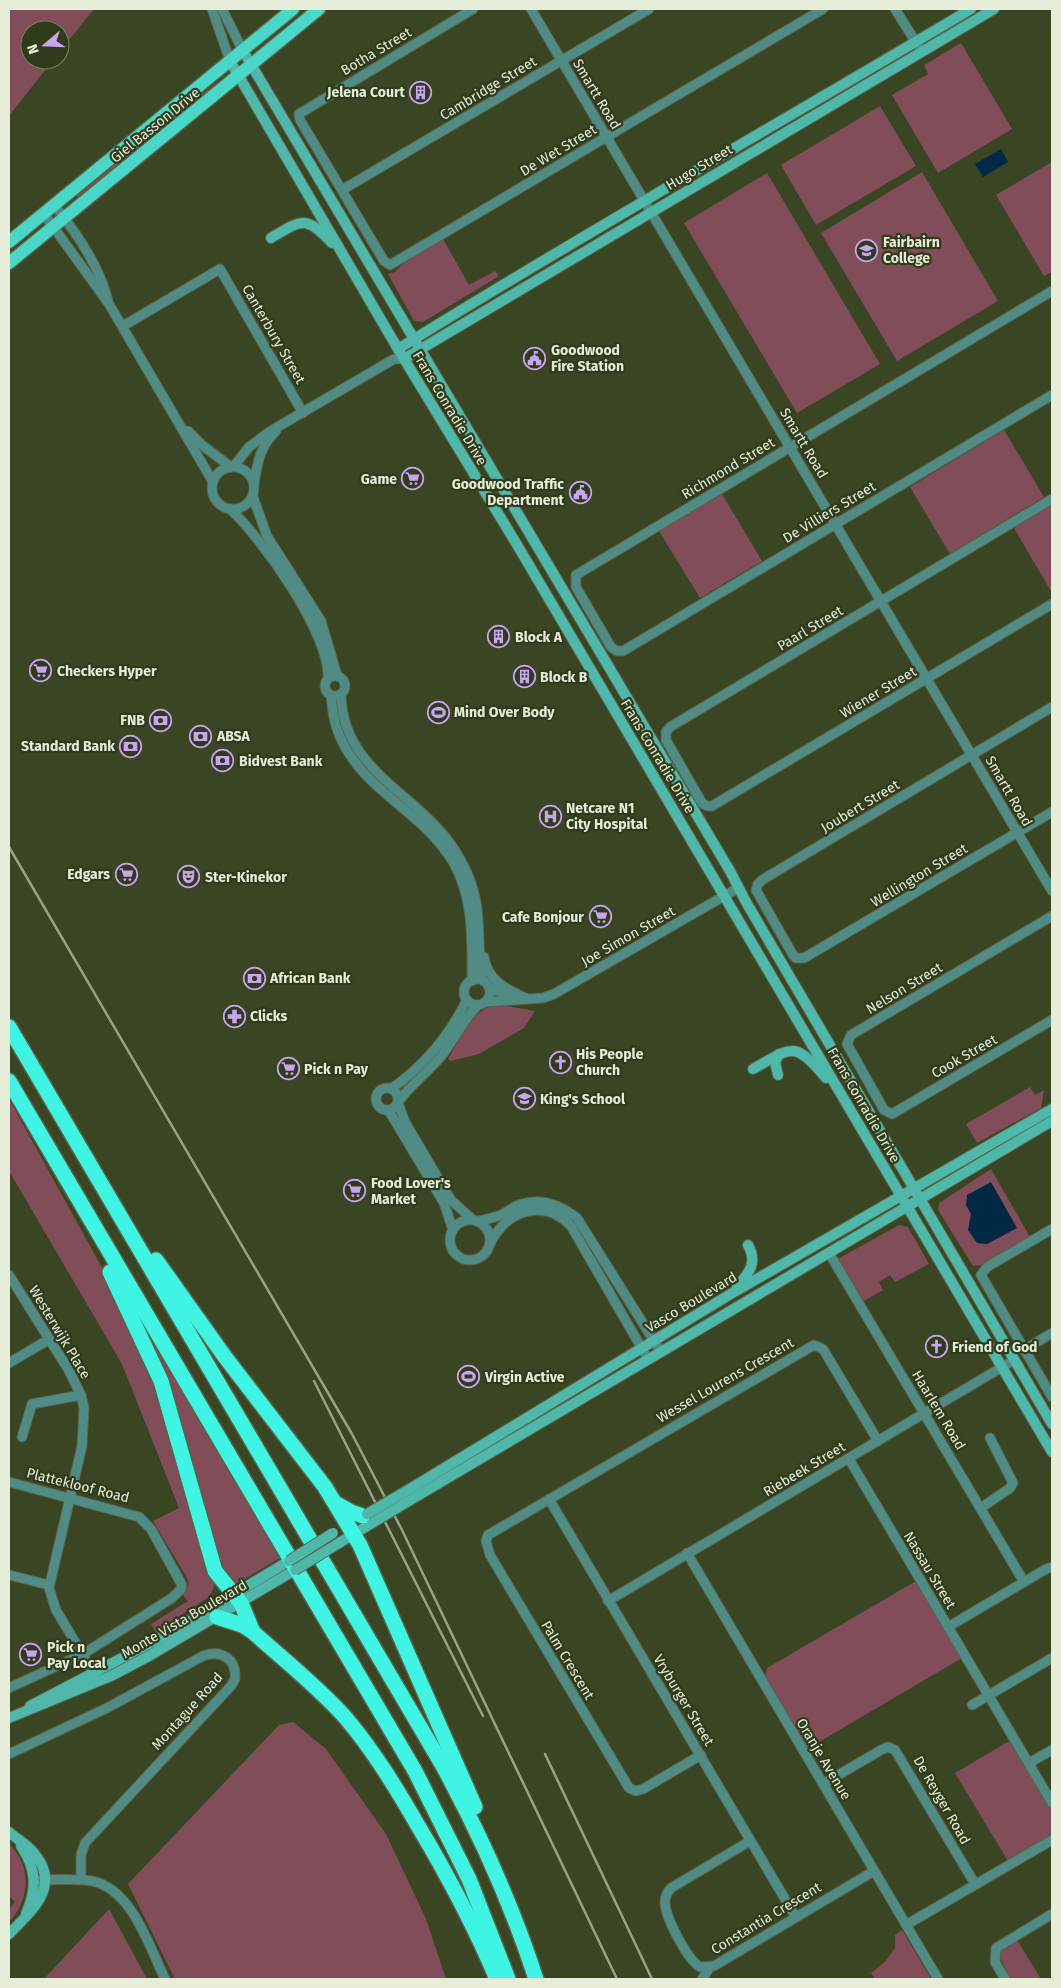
<svg xmlns="http://www.w3.org/2000/svg" width="1061" height="1988" viewBox="0 0 1061 1988" font-family="'Fira Sans',sans-serif">
	<style>
		.green { fill: #814d59 }
		.water { fill: #012844 }
		.lines { fill: none; stroke-linecap: round; stroke-linejoin: round }
		.street-casing { stroke: #596345; stroke-width: 11 }
		.secondary-casing { stroke: #596345; stroke-width: 12 }
		.primary-casing { stroke: #596345; stroke-width: 15 }
		.highway-casing { stroke: #596345; stroke-width: 18 }
		.street { stroke: #508c85; stroke-width: 9 }
		.secondary { stroke: #50b7ab; stroke-width: 10 }
		.primary { stroke: #4ad7c8; stroke-width: 12 }
		.highway { stroke: #3ff4e2; stroke-width: 15 }
		.rail { stroke: #97a187; stroke-width: 2.5 }
		.secondary-bridge-casing { stroke: #596345; stroke-width: 12; stroke-linecap: butt }
		.secondary-bridge { stroke: #50b7ab; stroke-width: 10 }
		.labels { text-anchor: middle; stroke-width: 4.5; stroke-linejoin: round; paint-order: stroke }
		.street-label { font-size: 14px; fill: #e6eeda; stroke: #2f3b1a }
		.poi-label { font-size: 14px; font-weight: bold; fill: #e6eeda; stroke: #2f3b1a; text-anchor: start }
	</style>
	<rect width="100%" height="100%" fill="#3a4524"/>
	<g class="green">
		<path d="M9 9H94L60 51V30H30V60H53L9 116Z"/>
		<path d="M961 43 1012 129 938 173 892 95 928 74 924 65Z"/>
		<path d="M220 80 221 82 79 198 75 194Z"/>
		<path d="M880 106 916 166 816 225 781 165Z"/>
		<path d="M1052 162V272L1044 276 996 195Z"/>
		<path d="M922 172 998 301 897 361 821 233Z"/>
		<path d="M767 173 880 364 797 413 684 223Z"/>
		<path d="M443 239 469 285 495 271 499 276 423 322 414 321 388 274 395 272 405 262Z"/>
		<path d="M1004 430 1044 497 950 554 910 487Z"/>
		<path d="M722 494 762 561 700 598 659 531Z"/>
		<path d="M1052 505V593L1014 528Z"/>
		<path d="M501 1005 535 1011 524 1028 479 1054 451 1061 448 1059C462 1036 471 1006 501 1005Z"/>
		<path d="M1030 1087 1035 1095 1044 1090 1041 1108 977 1143 966 1124Z"/>
		<path d="M9 1099 122 1304 152 1369 213 1579 214 1587 209 1597 176 1618 157 1634 151 1624 188 1601 183 1595 189 1584 186 1576 153 1521 179 1508 122 1364 9 1171Z"/>
		<path d="M991 1169 1030 1237 984 1265 973 1266 938 1210 939 1203Z"/>
		<path d="M899 1225 908 1227 929 1264 895 1282 890 1275 879 1282 883 1290 860 1303 836 1260Z"/>
		<path d="M128 1299 280 1558 234 1585 223 1576Z"/>
		<path d="M916 1581 962 1658 807 1749 765 1678 767 1668Z"/>
		<path d="M293 1722 326 1749 386 1834 426 1919 446 1979H175L128 1884 279 1725Z"/>
		<path d="M1011 1740 1052 1810V1835L1008 1861 955 1773Z"/>
		<path d="M9 1844C31 1865 31 1897 11 1920L9 1918V1909L15 1902 9 1896Z"/>
		<path d="M109 1909 147 1979H44Z"/>
		<path d="M902 1930 931 1979H875L871 1973 885 1962 895 1948V1935Z"/>
		<path d="M1017 1940 1041 1979H1011L998 1954 1001 1950Z"/>
	</g>
	<g class="water">
		<path d="M1001 149 1008 162 983 177 975 164Z"/>
		<path d="M991 1182 1017 1228 987 1244 977 1243 968 1230 971 1214 966 1205 967 1195Z"/>
	</g>
	<g class="lines">
		<defs>
			<g id="street">
				<path d="M212 9 230 61"/>
				<path d="M222 9 243 51"/>
				<path d="M473 9 299 114 300 120 384 261 390 265 823 9"/>
				<path d="M531 9 1052 891"/>
				<path d="M895 9 922 52"/>
				<path d="M342 190 649 9"/>
				<path d="M54 205C76 232 100 267 108 301"/>
				<path d="M44 214 109 304 213 482"/>
				<path d="M1052 291 576 575V587L611 647 617 651H623L1052 395"/>
				<path d="M123 326 220 269 303 413"/>
				<path d="M188 431 202 445 231 467"/>
				<path d="M234 466 249 447 269 432 394 359H404"/>
				<circle cx="233" cy="488" r="21"/>
				<path d="M254 484C257 464 260 446 276 431"/>
				<path d="M253 497 267 536 321 621 337 675"/>
				<path d="M1052 499 670 727 666 732V740L702 803 707 806H712L1052 604"/>
				<path d="M230 509C262 538 330 634 328 678"/>
				<circle cx="335" cy="686" r="10"/>
				<path d="M331 695C332 706 333 718 337 729 359 791 421 808 453 862 474 898 472 941 472 981"/>
				<path d="M341 695C343 776 426 795 460 859 486 905 475 933 482 980"/>
				<path d="M1052 707 762 880 758 884 756 890 793 955 796 958H804L1052 812"/>
				<path d="M1052 916 851 1035 847 1044 884 1110 892 1114 1052 1020"/>
				<path d="M484 957C488 982 508 990 528 999"/>
				<circle cx="477" cy="992" r="13"/>
				<path d="M489 988 513 996"/>
				<path d="M485 1002 543 998 554 994 738 888"/>
				<circle cx="387" cy="1099" r="11"/>
				<path d="M391 1089C424 1066 449 1036 467 1000"/>
				<path d="M399 1101C411 1084 429 1072 442 1055 455 1039 463 1020 478 1005"/>
				<path d="M398 1103 405 1122 451 1200 472 1219"/>
				<path d="M389 1111 444 1203 453 1230"/>
				<circle cx="470" cy="1240" r="20"/>
				<path d="M478 1221C485 1219 494 1218 501 1215 507 1212 512 1208 518 1205 540 1197 559 1204 577 1218L661 1352"/>
				<path d="M1052 1229 987 1267 981 1275 1052 1397"/>
				<path d="M490 1244C505 1211 544 1197 571 1226L648 1359"/>
				<path d="M829 1253 1024 1582"/>
				<path d="M9 1275 68 1369 81 1395 84 1408 82 1446 49 1588 56 1610 93 1672 98 1675"/>
				<path d="M1024 1350 1052 1333"/>
				<path d="M9 1363 48 1340"/>
				<path d="M22 1437 32 1404 81 1395"/>
				<path d="M849 1459 1052 1803"/>
				<path d="M9 1482 139 1517 151 1529 182 1585 181 1589 172 1598 83 1654 9 1688"/>
				<path d="M549 1499 795 1916"/>
				<path d="M981 1508 1010 1488 1013 1483 990 1438"/>
				<path d="M687 1553 938 1979"/>
				<path d="M9 1575 49 1585"/>
				<path d="M608 1601 1014 1360"/>
				<path d="M948 1627 1046 1569 1052 1567"/>
				<path d="M972 1705 1052 1658"/>
				<path d="M9 1754 107 1708 203 1656C221 1649 237 1659 235 1679L231 1686 85 1843 81 1855V1880"/>
				<path d="M701 1755 643 1789 636 1791 629 1788 490 1555 486 1541 488 1535 814 1345 823 1349 878 1441"/>
				<path d="M1029 1763 1052 1750"/>
				<path d="M823 1784 881 1750 888 1747 895 1750 975 1884"/>
				<path d="M750 1841 671 1888C667 1892 665 1896 665 1902 665 1917 687 1959 700 1967L714 1966 874 1871"/>
				<path d="M38 1880C55 1880 74 1878 92 1881 132 1889 149 1946 165 1979"/>
				<path d="M906 1925 1052 1840"/>
				<path d="M702 1979 710 1967"/>
				<path d="M1005 1979 995 1962 996 1948 1052 1914"/>
			</g>
			<g id="secondary">
				<path d="M243 51 730 871 746 902 1052 1424"/>
				<path d="M230 61 398 349 516 543 1052 1452"/>
				<path d="M271 238C303 219 305 215 332 243"/>
				<path d="M398 349C586 232 780 123 971 9"/>
				<path d="M404 359 994 9"/>
				<path d="M753 1069C794 1046 794 1041 826 1078"/>
				<path d="M778 1075 775 1062 779 1054"/>
				<path d="M737 1287C749 1273 758 1263 748 1245"/>
				<path d="M413 1487 729 1295 1052 1109"/>
				<path d="M417 1496 1052 1121"/>
				<path d="M339 1543 372 1523"/>
				<path d="M30 1706 166 1635 289 1561"/>
				<path d="M9 1718 111 1676 149 1656 295 1570"/>
				<path d="M9 1832C17 1839 26 1844 33 1852 63 1886 31 1911 9 1934"/>
				<path d="M21 1846C37 1870 37 1889 26 1914"/>
			</g>
			<g id="primary">
				<path d="M9 242 293 9"/>
				<path d="M9 263 319 9"/>
			</g>
			<g id="highway">
				<path d="M9 1027 443 1766C480 1834 512 1905 536 1979"/>
				<path d="M9 1081 415 1771 469 1879 508 1979"/>
				<path d="M156 1260 225 1357 325 1487 360 1545 475 1807"/>
				<path d="M110 1272 161 1381 215 1571 241 1603 253 1632"/>
				<path d="M337 1504 351 1512 363 1516"/>
				<path d="M217 1617 242 1625 253 1632C284 1660 317 1686 345 1717 373 1750 395 1786 417 1824 447 1874 474 1925 497 1979"/>
			</g>
		</defs>
		<use href="#street" class="street-casing"/>
		<use href="#secondary" class="secondary-casing"/>
		<use href="#primary" class="primary-casing"/>
		<use href="#highway" class="highway-casing"/>
		<use href="#street" class="street"/>
		<use href="#secondary" class="secondary"/>
		<use href="#primary" class="primary"/>
		<use href="#highway" class="highway"/>
		<g class="rail">
			<path d="M9 847 352 1434 402 1530 617 1979"/>
			<path d="M314 1381 483 1716"/>
			<path d="M545 1754 652 1979"/>
		</g>
		<defs>
			<g id="secondary-bridge">
				<path d="M367 1514 413 1487"/>
				<path d="M372 1523 417 1496"/>
				<path d="M289 1561 333 1533"/>
				<path d="M295 1570 339 1543"/>
			</g>
		</defs>
		<use href="#secondary-bridge" class="secondary-bridge-casing"/>
		<use href="#secondary-bridge" class="secondary-bridge"/>
	</g>
	<defs>
		<symbol id="building-ring" viewBox="-11 -11 22 22"><circle r="9.5" fill="#2f3b1a" stroke="#c7a6ef" stroke-width="1.5"/><path d="M-4-6H4V6H1V3H-1V6H-4ZM-2.5-4.3h1.7v1.8h-1.7ZM.8-4.3h1.7v1.8H.8ZM-2.5-1h1.7V.8h-1.7ZM.8-1h1.7V.8H.8Z" fill="#c7a6ef"/></symbol>
		<symbol id="school-ring" viewBox="-11 -11 22 22"><circle r="9.5" fill="#2f3b1a" stroke="#c7a6ef" stroke-width="1.5"/><path d="M0-5L7-2L0 1L-7-2ZM-4 1L0 2.5L4 1V4Q0 6-4 4Z" fill="#c7a6ef"/></symbol>
		<symbol id="civic-ring" viewBox="-11 -11 22 22"><circle r="9.5" fill="#2f3b1a" stroke="#c7a6ef" stroke-width="1.5"/><path d="M-.6-6.5H3V-4.5H.6V-3L4-1V1h2V6H-6V1h2V-1L-.6-3ZM-1.2 2.5V6h2.4V2.5Z" fill="#c7a6ef"/></symbol>
		<symbol id="supermarket-ring" viewBox="-11 -11 22 22"><circle r="9.5" fill="#2f3b1a" stroke="#c7a6ef" stroke-width="1.5"/><path d="M-6-5.5h2.5l.6 2H6L4.5 2H-2.5L-4.4-4H-6ZM-1.5 3.2a1.3 1.3 0 1 0 .1 0ZM3 3.2a1.3 1.3 0 1 0 .1 0Z" fill="#c7a6ef"/></symbol>
		<symbol id="stadium-ring" viewBox="-11 -11 22 22"><circle r="9.5" fill="#2f3b1a" stroke="#c7a6ef" stroke-width="1.5"/><path d="M0-5a6.5 5 0 1 0 0 10a6.5 5 0 1 0 0-10ZM-3.5-1.8h7v3.6h-7Z" fill="#c7a6ef"/></symbol>
		<symbol id="bank-ring" viewBox="-11 -11 22 22"><circle r="9.5" fill="#2f3b1a" stroke="#c7a6ef" stroke-width="1.5"/><path d="M-6-4H6V4H-6ZM0-2.3a2.3 2.3 0 1 0 0 4.6a2.3 2.3 0 1 0 0-4.6Z" fill="#c7a6ef"/></symbol>
		<symbol id="hospital-ring" viewBox="-11 -11 22 22"><circle r="9.5" fill="#2f3b1a" stroke="#c7a6ef" stroke-width="1.5"/><path d="M-5-5h3v3.5h4V-5h3V5h-3V1.5h-4V5h-3Z" fill="#c7a6ef"/></symbol>
		<symbol id="theatre-ring" viewBox="-11 -11 22 22"><circle r="9.5" fill="#2f3b1a" stroke="#c7a6ef" stroke-width="1.5"/><path d="M-5-5.5Q0-4 5-5.5V0Q5 5 0 6Q-5 5-5 0ZM-3.3-2.5H-1v1.5H-3.3ZM1-2.5H3.3v1.5H1ZM-2.8 1Q0 5.5 2.8 1Z" fill="#c7a6ef"/></symbol>
		<symbol id="pharmacy-ring" viewBox="-11 -11 22 22"><circle r="9.5" fill="#2f3b1a" stroke="#c7a6ef" stroke-width="1.5"/><path d="M-2-6h4v4h4v4h-4v4h-4v-4h-4v-4h4Z" fill="#c7a6ef"/></symbol>
		<symbol id="church-ring" viewBox="-11 -11 22 22"><circle r="9.5" fill="#2f3b1a" stroke="#c7a6ef" stroke-width="1.5"/><path d="M-1.2-6h2.4v3.5h3.3v2.4h-3.3V6h-2.4V-.1h-3.3v-2.4h3.3Z" fill="#c7a6ef"/></symbol>
	</defs>
	<g fill-rule="evenodd">
		<use href="#building-ring" x="408" y="80" width="25" height="25"/>
		<use href="#school-ring" x="854" y="238" width="25" height="25"/>
		<use href="#civic-ring" x="522" y="346" width="25" height="25"/>
		<use href="#supermarket-ring" x="400" y="466" width="25" height="25"/>
		<use href="#civic-ring" x="568" y="480" width="25" height="25"/>
		<use href="#building-ring" x="486" y="624" width="25" height="25"/>
		<use href="#supermarket-ring" x="28" y="658" width="25" height="25"/>
		<use href="#building-ring" x="512" y="664" width="25" height="25"/>
		<use href="#stadium-ring" x="426" y="700" width="25" height="25"/>
		<use href="#bank-ring" x="148" y="708" width="25" height="25"/>
		<use href="#bank-ring" x="188" y="724" width="25" height="25"/>
		<use href="#bank-ring" x="118" y="734" width="25" height="25"/>
		<use href="#bank-ring" x="210" y="748" width="25" height="25"/>
		<use href="#hospital-ring" x="538" y="804" width="25" height="25"/>
		<use href="#supermarket-ring" x="114" y="862" width="25" height="25"/>
		<use href="#theatre-ring" x="176" y="864" width="25" height="25"/>
		<use href="#supermarket-ring" x="588" y="904" width="25" height="25"/>
		<use href="#bank-ring" x="242" y="966" width="25" height="25"/>
		<use href="#pharmacy-ring" x="222" y="1004" width="25" height="25"/>
		<use href="#church-ring" x="548" y="1050" width="25" height="25"/>
		<use href="#supermarket-ring" x="276" y="1056" width="25" height="25"/>
		<use href="#school-ring" x="512" y="1086" width="25" height="25"/>
		<use href="#supermarket-ring" x="342" y="1178" width="25" height="25"/>
		<use href="#church-ring" x="924" y="1334" width="25" height="25"/>
		<use href="#stadium-ring" x="456" y="1364" width="25" height="25"/>
		<use href="#supermarket-ring" x="18" y="1642" width="25" height="25"/>
	</g>
	<g class="labels">
		<g class="street-label">
			<text transform="translate(376 51) rotate(-31)" y="5">Botha Street</text>
			<text transform="translate(488 88) rotate(-31)" y="5">Cambridge Street</text>
			<text transform="translate(597 94) rotate(59)" y="5">Smartt Road</text>
			<text transform="translate(155 125) rotate(-39)" y="5">Giel Basson Drive</text>
			<text transform="translate(558 150) rotate(-31)" y="5">De Wet Street</text>
			<text transform="translate(699 167) rotate(-31)" y="5">Hugo Street</text>
			<text transform="translate(274 334) rotate(60)" y="5">Canterbury Street</text>
			<text transform="translate(450 408) rotate(59)" y="5">Frans Conradie Drive</text>
			<text transform="translate(804 443) rotate(59)" y="5">Smartt Road</text>
			<text transform="translate(728 468) rotate(-31)" y="5">Richmond Street</text>
			<text transform="translate(829 512) rotate(-31)" y="5">De Villiers Street</text>
			<text transform="translate(810 628) rotate(-31)" y="5">Paarl Street</text>
			<text transform="translate(878 692) rotate(-31)" y="5">Wiener Street</text>
			<text transform="translate(658 756) rotate(59)" y="5">Frans Conradie Drive</text>
			<text transform="translate(1009 791) rotate(60)" y="5">Smartt Road</text>
			<text transform="translate(860 806) rotate(-31)" y="5">Joubert Street</text>
			<text transform="translate(919 875) rotate(-31)" y="5">Wellington Street</text>
			<text transform="translate(628 936) rotate(-30)" y="5">Joe Simon Street</text>
			<text transform="translate(904 988) rotate(-31)" y="5">Nelson Street</text>
			<text transform="translate(964 1056) rotate(-30)" y="5">Cook Street</text>
			<text transform="translate(864 1105) rotate(60)" y="5">Frans Conradie Drive</text>
			<text transform="translate(691 1302) rotate(-31)" y="5">Vasco Boulevard</text>
			<text transform="translate(60 1332) rotate(59)" y="5">Westerwijk Place</text>
			<text transform="translate(725 1380) rotate(-30)" y="5">Wessel Lourens Crescent</text>
			<text transform="translate(939 1410) rotate(59)" y="5">Haarlem Road</text>
			<text transform="translate(804 1469) rotate(-31)" y="5">Riebeek Street</text>
			<text transform="translate(78 1485) rotate(14)" y="5">Plattekloof Road</text>
			<text transform="translate(930 1570) rotate(59)" y="5">Nassau Street</text>
			<text transform="translate(184 1619) rotate(-30)" y="5">Monte Vista Boulevard</text>
			<text transform="translate(568 1660) rotate(59)" y="5">Palm Crescent</text>
			<text transform="translate(684 1700) rotate(59)" y="5">Vryburger Street</text>
			<text transform="translate(187 1711) rotate(-48)" y="5">Montague Road</text>
			<text transform="translate(824 1759) rotate(59)" y="5">Oranje Avenue</text>
			<text transform="translate(942 1800) rotate(60)" y="5">De Reyger Road</text>
			<text transform="translate(766 1918) rotate(-31)" y="5">Constantia Crescent</text>
		</g>
		<g class="poi-label">
			<text x="405" y="97" text-anchor="end">Jelena Court</text>
			<text x="883" y="247">Fairbairn<tspan x="883" dy="16">College</tspan></text>
			<text x="551" y="355">Goodwood<tspan x="551" dy="16">Fire Station</tspan></text>
			<text x="397" y="484" text-anchor="end">Game</text>
			<text x="564" y="489" text-anchor="end">Goodwood Traffic<tspan x="564" dy="16">Department</tspan></text>
			<text x="515" y="642">Block A</text>
			<text x="57" y="676">Checkers Hyper</text>
			<text x="540" y="682">Block B</text>
			<text x="454" y="717">Mind Over Body</text>
			<text x="145" y="725" text-anchor="end">FNB</text>
			<text x="217" y="741">ABSA</text>
			<text x="115" y="751" text-anchor="end">Standard Bank</text>
			<text x="239" y="766">Bidvest Bank</text>
			<text x="566" y="813">Netcare N1<tspan x="566" dy="16">City Hospital</tspan></text>
			<text x="110" y="879" text-anchor="end">Edgars</text>
			<text x="205" y="882">Ster-Kinekor</text>
			<text x="584" y="922" text-anchor="end">Cafe Bonjour</text>
			<text x="270" y="983">African Bank</text>
			<text x="250" y="1021">Clicks</text>
			<text x="576" y="1059">His People<tspan x="576" dy="16">Church</tspan></text>
			<text x="304" y="1074">Pick n Pay</text>
			<text x="540" y="1104">King's School</text>
			<text x="371" y="1188">Food Lover's<tspan x="371" dy="16">Market</tspan></text>
			<text x="952" y="1352">Friend of God</text>
			<text x="485" y="1382">Virgin Active</text>
			<text x="47" y="1652">Pick n<tspan x="47" dy="16">Pay Local</tspan></text>
		</g>
	</g>
	<rect width="1061" height="1988" fill="none" stroke="#e6eeda" stroke-width="20"/>
	<g transform="translate(45 45) rotate(251)"><circle r="24" fill="#2f3b1a" stroke="#788367"/>
	<path d="M0-4L9 19L0 12L-9 19Z" fill="#c7a6ef"/>
	<text y="-8" font-size="14" font-weight="bold" text-anchor="middle" fill="#e6eeda">N</text>
	</g>
</svg>
